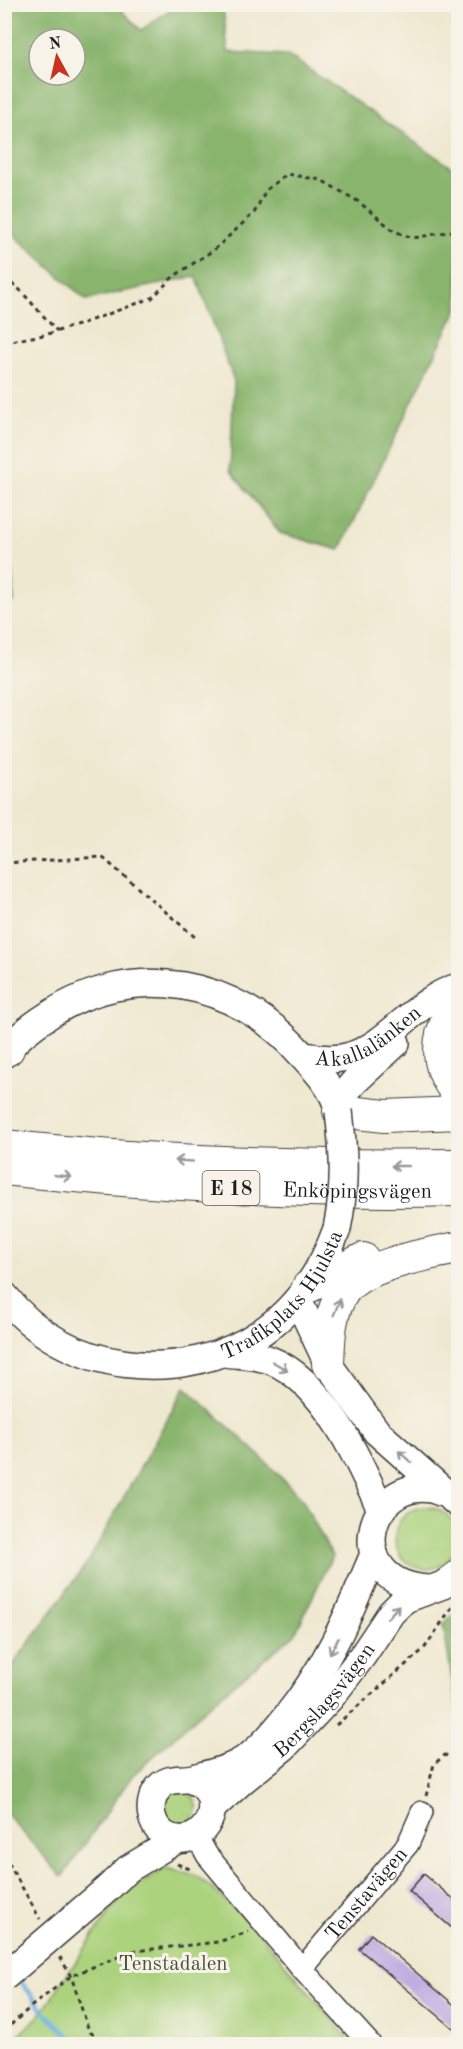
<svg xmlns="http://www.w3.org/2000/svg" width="463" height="2049" viewBox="0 0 463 2049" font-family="'Old Standard TT',serif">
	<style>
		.green { fill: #abd27d; stroke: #64774c; stroke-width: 1.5 }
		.forest { fill: #88b46c; stroke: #526844; stroke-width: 1.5; fill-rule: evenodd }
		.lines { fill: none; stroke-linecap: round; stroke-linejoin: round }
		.stream { stroke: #6ab1e1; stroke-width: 4.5 }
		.building { fill: #bfaee1 }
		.minor-casing { stroke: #3c3b37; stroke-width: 24 }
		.major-casing { stroke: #3c3b37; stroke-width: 30 }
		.highway-casing { stroke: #3c3b37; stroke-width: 34 }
		.path { stroke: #3c3b37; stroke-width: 3; stroke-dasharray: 4.5 4.5; stroke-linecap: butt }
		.minor { stroke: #fff; stroke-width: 21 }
		.major { stroke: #fff; stroke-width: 27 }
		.highway { stroke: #fff; stroke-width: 32 }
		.major-bridge-casing { stroke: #3c3b37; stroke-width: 30; stroke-linecap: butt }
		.major-bridge { stroke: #fff; stroke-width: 27 }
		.oneway { stroke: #999 }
		.labels { text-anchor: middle; stroke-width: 6; stroke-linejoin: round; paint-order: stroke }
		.shield { fill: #f7f3e8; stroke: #5e5c59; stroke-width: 1.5 }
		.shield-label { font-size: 20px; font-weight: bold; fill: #1c1c1c }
		.street-label { font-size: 21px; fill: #1c1c1c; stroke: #f7f3e8 }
		.park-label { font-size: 21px; fill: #475339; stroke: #f7f3e8 }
	</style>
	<rect width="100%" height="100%" fill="#f7f3e8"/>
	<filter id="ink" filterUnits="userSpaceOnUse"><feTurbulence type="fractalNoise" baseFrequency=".0167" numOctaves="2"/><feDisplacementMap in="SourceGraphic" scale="12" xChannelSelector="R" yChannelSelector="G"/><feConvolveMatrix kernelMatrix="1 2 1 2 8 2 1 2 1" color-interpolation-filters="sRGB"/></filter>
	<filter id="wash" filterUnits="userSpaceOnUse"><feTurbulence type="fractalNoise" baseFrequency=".008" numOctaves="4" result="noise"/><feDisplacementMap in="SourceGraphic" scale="24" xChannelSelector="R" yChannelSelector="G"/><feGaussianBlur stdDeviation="1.35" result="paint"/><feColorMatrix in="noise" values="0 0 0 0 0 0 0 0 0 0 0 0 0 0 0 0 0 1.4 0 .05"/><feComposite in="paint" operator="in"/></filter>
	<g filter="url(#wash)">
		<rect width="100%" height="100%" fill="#efe8d0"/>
		<g class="green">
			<circle cx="426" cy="1538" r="31"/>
			<circle cx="180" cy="1808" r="17"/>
			<path d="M166 1868 197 1876 247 1919 353 2044H9L39 2016 109 1913 124 1894Z"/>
		</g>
		<g class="forest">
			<path d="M213 4 223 7 228 52 288 55 458 172V307L340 550 280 533 230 470 234 381 196 276 86 300 5 227V5H116L141 30 177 5ZM39 39H75V75H39Z"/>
			<path d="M4 522 9 529 14 602 5 601Z"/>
			<path d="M185 1387 255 1451 302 1499 332 1556 295 1634 216 1699 132 1776 62 1877 5 1812V1676L89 1560Z"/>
			<path d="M458 1611V1717L443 1624Z"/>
		</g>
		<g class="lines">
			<path class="stream" d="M18 1978 48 2016 78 2044"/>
		</g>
		<g id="blocks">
			<g class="building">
				<path d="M424 1874 459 1904V1934L409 1891Z"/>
				<path d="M371 1934 459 2009V2033L359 1949Z"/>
			</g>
		</g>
	</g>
	<g filter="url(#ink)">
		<use href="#blocks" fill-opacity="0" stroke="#3c3b37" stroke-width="1.5"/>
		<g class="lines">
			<defs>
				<g id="minor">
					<path d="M196 1835 207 1855 302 1969 370 2044"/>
					<path id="s1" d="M302 1969 408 1844 422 1812"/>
				</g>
				<g id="major">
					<path d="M4 1054C16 1038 33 1025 49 1015 134 959 236 980 301 1054 316 1070 334 1089 339 1111"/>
					<path id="s2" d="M304 1056C319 1058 335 1061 350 1056 390 1044 415 1000 458 987"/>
					<path d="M337 1102 355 1081 396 1043"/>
					<path id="s3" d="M4 1295C64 1374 184 1387 263 1331 299 1306 322 1270 337 1229"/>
					<path d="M298 1300 328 1364 377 1432 458 1504"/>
					<path d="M224 1353C239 1355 256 1355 270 1360 324 1381 359 1460 381 1510"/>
					<path d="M428 1589C342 1584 365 1479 431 1489 436 1490 443 1493 448 1495"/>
					<path d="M190 1779C193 1781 199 1783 202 1785 227 1808 200 1850 169 1837 151 1829 146 1806 157 1790 166 1776 180 1781 193 1778 212 1773 232 1769 248 1757 261 1748 273 1733 283 1721 327 1668 348 1616 374 1554"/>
					<path id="s4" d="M212 1808 243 1780 284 1747 331 1697 363 1655 391 1613 405 1599 443 1585 458 1574"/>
					<path d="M107 1889 128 1869 178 1839"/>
				</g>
				<g id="highway">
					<path d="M458 1006C434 1033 434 1066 458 1094"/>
					<path d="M4 1051 8 1049"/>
					<path d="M339 1111 385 1116 458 1113"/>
					<path d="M4 1146C155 1163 307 1167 458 1165"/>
					<path id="s5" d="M4 1169C156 1185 306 1194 458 1190"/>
					<path d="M308 1287 363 1259"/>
					<path d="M328 1364C329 1339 329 1314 343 1292 361 1265 428 1254 458 1248"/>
				</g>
			</defs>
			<use href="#minor" class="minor-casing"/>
			<use href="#major" class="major-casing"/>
			<use href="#highway" class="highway-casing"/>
			<g class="path">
				<path d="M4 278 20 290 57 331"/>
				<path d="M4 342 44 335 78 325 152 298 173 277 215 249 254 213 266 190 287 174 321 180 359 202 394 231 413 238 458 230"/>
				<path d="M4 863 102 857 195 937"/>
				<path d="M336 1725 424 1649 454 1604"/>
				<path d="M426 1796 434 1764 445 1755 458 1760"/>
				<path d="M4 1855 40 1919"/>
				<path d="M177 1864 190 1869 193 1867"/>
				<path d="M60 1957 71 1976 89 2031 104 2044"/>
				<path d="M4 2031 33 2005 71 1976 95 1966 134 1951 218 1942 248 1932"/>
				<path d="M457 2044 458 2043"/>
			</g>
			<use href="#minor" class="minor"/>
			<use href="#major" class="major"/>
			<use href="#highway" class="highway"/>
			<defs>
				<g id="major-bridge">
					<path d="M337 1229C346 1184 344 1156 339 1111"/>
					<path d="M4 1977 107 1889"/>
				</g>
			</defs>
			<use href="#major-bridge" class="major-bridge-casing"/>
			<use href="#major-bridge" class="major-bridge"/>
		</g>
		<defs><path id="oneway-shaft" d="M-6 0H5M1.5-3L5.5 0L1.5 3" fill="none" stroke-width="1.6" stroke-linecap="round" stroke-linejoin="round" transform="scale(1.5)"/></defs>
		<g class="oneway">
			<use href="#oneway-shaft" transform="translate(184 1161) rotate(-177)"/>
			<use href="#oneway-shaft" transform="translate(400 1166) rotate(-180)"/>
			<use href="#oneway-shaft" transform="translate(63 1176) rotate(6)"/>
			<use href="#oneway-shaft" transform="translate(337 1307) rotate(-68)"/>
			<use href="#oneway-shaft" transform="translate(280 1366) rotate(30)"/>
			<use href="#oneway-shaft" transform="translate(405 1457) rotate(-138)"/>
			<use href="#oneway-shaft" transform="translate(393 1612) rotate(-49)"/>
			<use href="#oneway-shaft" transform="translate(334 1646) rotate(120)"/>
		</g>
	</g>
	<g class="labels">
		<rect class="shield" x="202.5" y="1171" width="57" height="34" rx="4.5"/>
		<g class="shield-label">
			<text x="231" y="1195">E 18</text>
		</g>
		<g class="street-label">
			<text dy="7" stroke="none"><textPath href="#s2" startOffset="70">Akallalänken</textPath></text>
			<text dy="7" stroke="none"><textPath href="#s5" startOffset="354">Enköpingsvägen</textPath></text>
			<text dy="7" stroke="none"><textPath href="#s3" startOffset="327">Trafikplats Hjulsta</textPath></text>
			<text dy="7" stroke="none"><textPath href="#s4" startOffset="156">Bergslagsvägen</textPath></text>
			<text dy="7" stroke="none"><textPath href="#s1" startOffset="99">Tenstavägen</textPath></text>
		</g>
		<g class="park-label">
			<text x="173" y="1970">Tenstadalen</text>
		</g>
	</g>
	<rect width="463" height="2049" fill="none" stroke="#f7f3e8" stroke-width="24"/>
	<g transform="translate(57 57) rotate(352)"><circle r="28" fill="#f7f3e8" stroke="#9f9d96" stroke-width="1.5"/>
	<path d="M0-4.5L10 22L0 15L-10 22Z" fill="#c8321e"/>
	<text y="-9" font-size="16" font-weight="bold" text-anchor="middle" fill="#1c1c1c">N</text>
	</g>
</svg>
